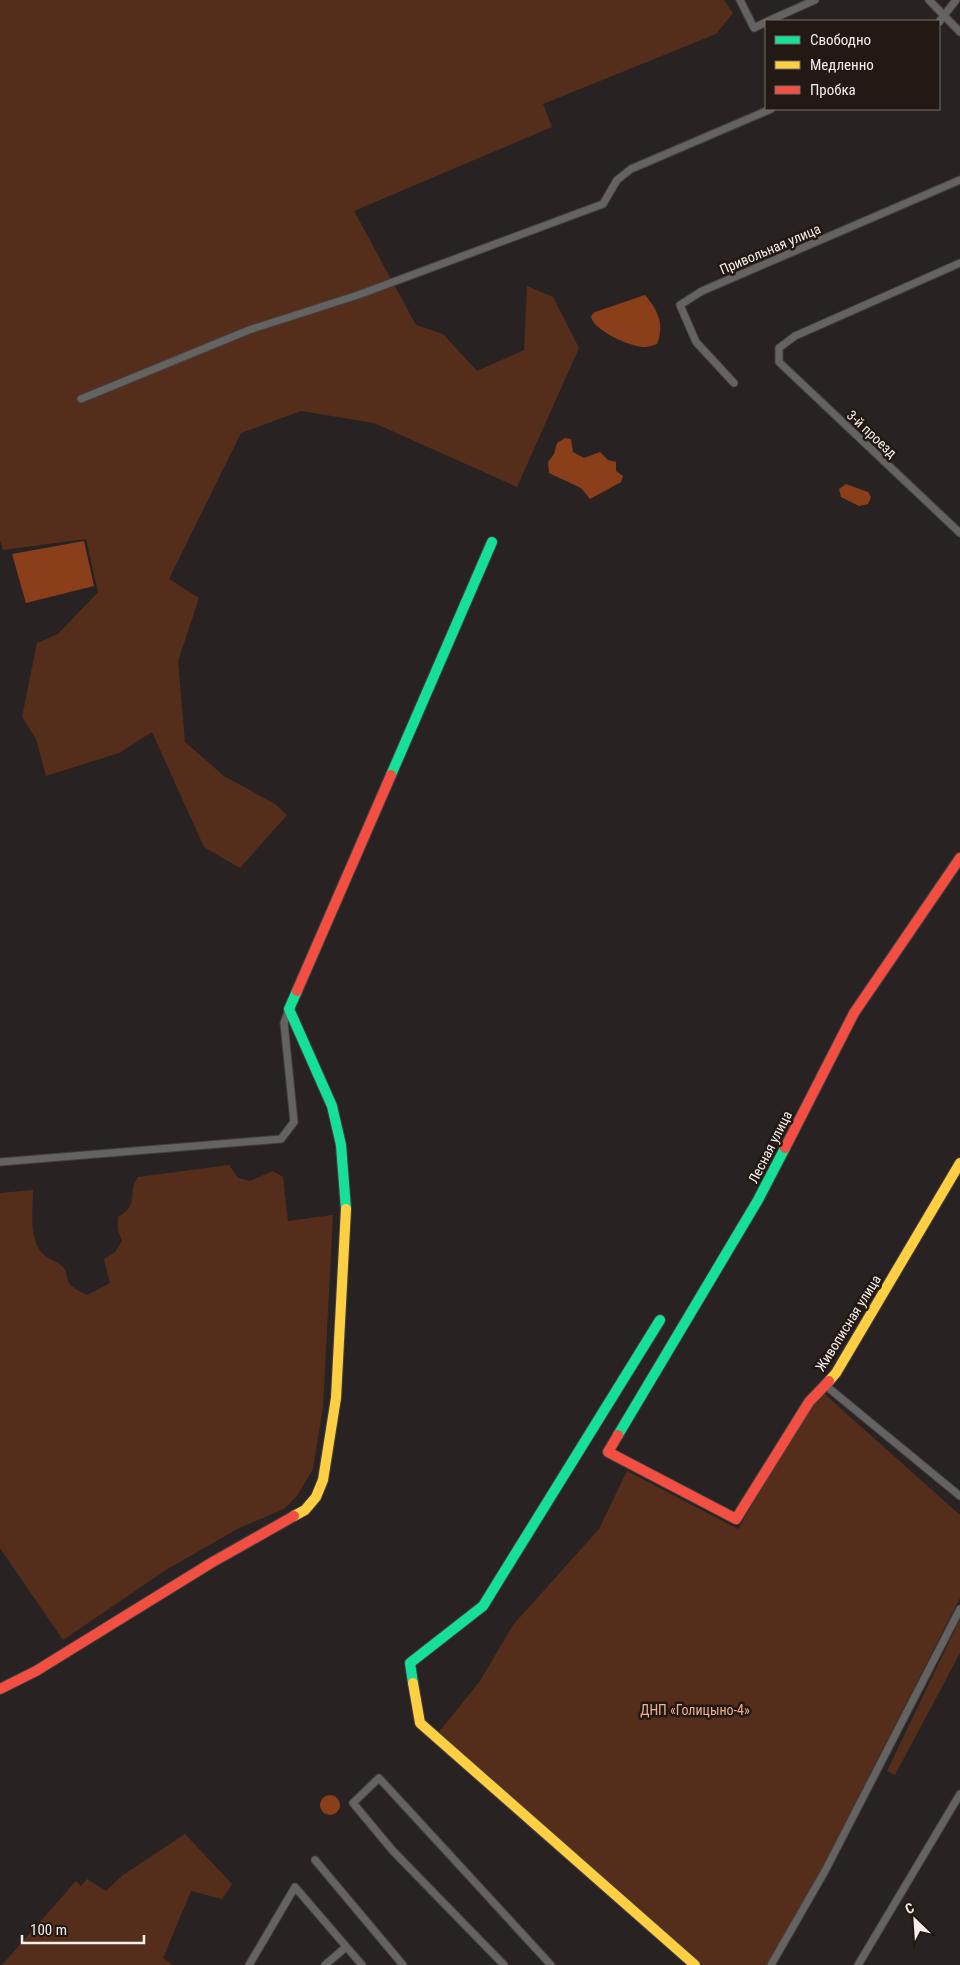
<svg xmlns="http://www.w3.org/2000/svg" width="960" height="1965" viewBox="0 0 960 1965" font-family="'Roboto Condensed',sans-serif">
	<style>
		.green { fill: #552d1b }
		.water { fill: #8a3e19 }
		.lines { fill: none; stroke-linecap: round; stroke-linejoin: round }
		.street-casing { stroke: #44403f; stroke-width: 9 }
		.fast-casing { stroke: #44403f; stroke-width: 12 }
		.slow-casing { stroke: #44403f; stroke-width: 12 }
		.jam-casing { stroke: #44403f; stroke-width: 12 }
		.street { stroke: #646362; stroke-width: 7 }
		.fast { stroke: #16e098; stroke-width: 10 }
		.slow { stroke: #ffcf43; stroke-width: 10 }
		.jam { stroke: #f24e42; stroke-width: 10 }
		.labels { text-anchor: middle; stroke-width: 5; stroke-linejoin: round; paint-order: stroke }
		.street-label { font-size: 14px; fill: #f5eeeb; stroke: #231914 }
		.park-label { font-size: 14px; fill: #f3ad8f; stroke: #231914 }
	</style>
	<rect width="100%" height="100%" fill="#282322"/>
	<g class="green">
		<path d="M0 0H724L733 13 716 34 543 104 552 127 354 211 416 325 443 334 477 371 524 350 527 286 553 297 579 348 517 487 374 423 301 411 241 433 169 579 199 598 178 661 185 742 224 776 275 804 287 815 240 868 204 847 152 732 119 753 46 776 36 739 22 717 37 643 58 634 98 592 86 539 3 550 0 540Z"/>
		<path d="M229 1165 238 1178 250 1181 273 1171 283 1177 288 1221 333 1215 323 1407 313 1469 297 1496 284 1509 239 1528 166 1570 63 1640 0 1548V1193L33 1190C33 1210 28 1238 43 1254 49 1260 57 1261 63 1267 66 1270 66 1274 67 1278 69 1287 79 1291 87 1295L110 1283 104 1259 115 1252 122 1241 118 1230V1217C141 1203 126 1195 138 1177Z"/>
		<path d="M820 1390 960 1515V1598L772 1965H702L439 1732 480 1681 513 1625 599 1529 627 1471 738 1529Z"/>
		<path d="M960 1619V1653L895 1775 887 1771Z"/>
		<path d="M185 1834 232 1884 222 1899 191 1891 163 1958 173 1965H2L76 1881 81 1886 87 1879 106 1891 123 1875Z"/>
	</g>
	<g class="water">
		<path d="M645 295C658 310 665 325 657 344 653 345 649 347 645 347 632 348 592 330 591 316L595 312Z"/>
		<path d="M565 438 571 439 573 452 584 458 600 452 608 460 616 462V471L623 476 621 482 590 499 581 488 549 473 548 462 554 454 557 443Z"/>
		<path d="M846 484 868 492 871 497 868 504 859 506 841 497 839 489Z"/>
		<path d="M84 541 94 586 26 603 12 554Z"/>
		<circle cx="330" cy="1805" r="10"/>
	</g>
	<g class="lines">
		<defs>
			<g id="street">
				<path d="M740 0 754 28 766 22"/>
				<path d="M929 0 960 32"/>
				<path d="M768 21 815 0"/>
				<path d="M939 22 956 0"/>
				<path d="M960 263 795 336 779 348V362L960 533"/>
				<path d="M734 383 696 342 680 305 702 291 960 180"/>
				<path d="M81 399 249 330 358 295 603 204 617 180 631 169 771 109"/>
				<path d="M0 1162 281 1139 294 1122 284 1023 289 1009"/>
				<path d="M825 1385 960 1496"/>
				<path d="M315 1860 403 1965"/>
				<path d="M249 1965 295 1887 362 1965"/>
				<path d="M325 1965 346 1947"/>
				<path d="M504 1965 393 1851 353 1803 379 1778 551 1965"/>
				<path d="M771 1965 825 1871 960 1609"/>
				<path d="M858 1965 960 1794"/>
			</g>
			<g id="fast">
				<path d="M391 775 492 542"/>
				<path d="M297 991 289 1009 332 1106 341 1145 346 1209"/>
				<path d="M618 1435 758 1200 785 1148"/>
				<path d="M413 1683 410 1663 483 1606 660 1320"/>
			</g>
			<g id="slow">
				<path d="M829 1381 836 1373 960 1163"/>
				<path d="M294 1516 305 1510 316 1497 323 1480 336 1398 346 1209"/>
				<path d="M413 1683 420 1723 695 1965"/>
			</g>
			<g id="jam">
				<path d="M297 991 391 775"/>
				<path d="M785 1148 854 1013 960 858"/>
				<path d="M618 1435 608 1452 736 1519 809 1402 829 1381"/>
				<path d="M0 1689 36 1671 211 1563 294 1516"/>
			</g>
		</defs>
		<use href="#street" class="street-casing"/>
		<use href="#fast" class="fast-casing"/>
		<use href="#slow" class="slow-casing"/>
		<use href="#jam" class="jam-casing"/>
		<use href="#street" class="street"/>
		<use href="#fast" class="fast"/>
		<use href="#slow" class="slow"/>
		<use href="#jam" class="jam"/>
	</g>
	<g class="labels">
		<g class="street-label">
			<text transform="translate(770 249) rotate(-23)" y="5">Привольная улица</text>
			<text transform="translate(872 434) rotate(43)" y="5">3-й проезд</text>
			<text transform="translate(770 1147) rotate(-63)" y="5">Лесная улица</text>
			<text transform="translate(848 1323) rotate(-58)" y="5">Живописная улица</text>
		</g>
		<g class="park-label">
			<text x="695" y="1715">ДНП «Голицыно-4»</text>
		</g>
	</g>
	<rect x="765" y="20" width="175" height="90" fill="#231914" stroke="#776e6a"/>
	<rect x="775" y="36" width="25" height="8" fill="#16e098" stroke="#776e6a"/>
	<text x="810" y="45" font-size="15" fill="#f5eeeb">Свободно</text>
	<rect x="775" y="61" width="25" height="8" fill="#ffcf43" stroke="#776e6a"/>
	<text x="810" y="70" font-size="15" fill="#f5eeeb">Медленно</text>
	<rect x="775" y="86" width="25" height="8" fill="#f24e42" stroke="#776e6a"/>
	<text x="810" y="95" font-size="15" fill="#f5eeeb">Пробка</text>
	<g transform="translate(915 1920) rotate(335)" stroke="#231914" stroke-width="4" paint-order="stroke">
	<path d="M0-4L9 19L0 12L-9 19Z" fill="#f5eeeb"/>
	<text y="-8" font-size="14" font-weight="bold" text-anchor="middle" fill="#f5eeeb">С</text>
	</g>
	<path d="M22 1935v8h122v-8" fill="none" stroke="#f5eeeb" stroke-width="2.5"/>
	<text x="30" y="1935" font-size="15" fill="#f5eeeb" stroke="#231914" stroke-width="4" paint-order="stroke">100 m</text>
</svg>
